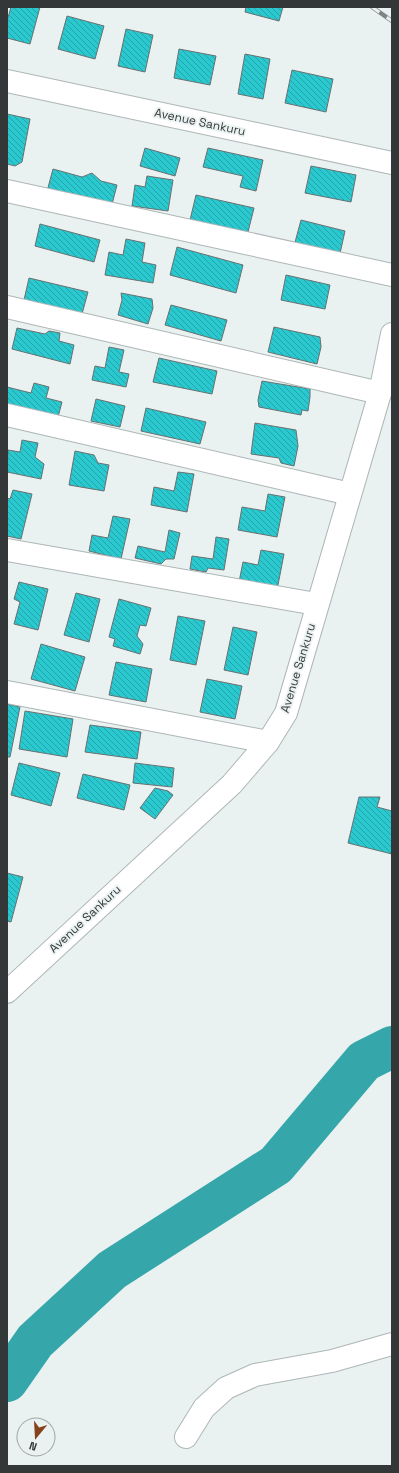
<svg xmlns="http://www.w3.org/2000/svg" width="399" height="1473" viewBox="0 0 399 1473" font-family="'Space Grotesk',sans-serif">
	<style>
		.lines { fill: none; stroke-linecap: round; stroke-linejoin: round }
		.river { stroke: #35a6aa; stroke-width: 42 }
		.building { fill: url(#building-back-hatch); stroke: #697070 }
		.street-casing { stroke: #aeb6b6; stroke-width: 24 }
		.street { stroke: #fff; stroke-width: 22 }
		.rail-casing { stroke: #7f8485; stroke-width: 4.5 }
		.rail { stroke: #e9f1f1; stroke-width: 3; stroke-dasharray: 9; stroke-linecap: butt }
		.labels { text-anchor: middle; stroke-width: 3.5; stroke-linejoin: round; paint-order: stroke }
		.street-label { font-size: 12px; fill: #343738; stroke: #e9f1f1 }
	</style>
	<defs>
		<pattern id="building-back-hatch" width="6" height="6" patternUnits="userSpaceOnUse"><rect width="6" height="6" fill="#29c9cf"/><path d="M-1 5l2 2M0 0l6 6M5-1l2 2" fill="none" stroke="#24a4a9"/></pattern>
	</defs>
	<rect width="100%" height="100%" fill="#e9f1f1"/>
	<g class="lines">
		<path class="river" d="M7 1381 35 1341 112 1270 276 1165 364 1061 392 1047"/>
	</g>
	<g class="building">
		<path d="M11 7H40L30 44 7 38V21Z"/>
		<path d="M246 7H283L279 21 245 12Z"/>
		<path d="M67 16 104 26 95 59 58 49Z"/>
		<path d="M126 29 153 35 145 72 118 66Z"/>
		<path d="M179 49 216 56 210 85 174 78Z"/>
		<path d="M245 54 270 59 263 99 238 94Z"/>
		<path d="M292 70 333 79 326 112 285 103Z"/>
		<path d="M7 114 30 119 22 162 15 166 7 164Z"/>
		<path d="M145 148 180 158 175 176 140 166Z"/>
		<path d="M208 148 263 160 256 191 240 187 243 176 203 167Z"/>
		<path d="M311 166 356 175 351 202 305 193Z"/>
		<path d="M53 169 82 177 92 173 101 181 117 185 110 212 46 195Z"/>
		<path d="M147 176 173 180 168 211 132 206 135 185 145 187Z"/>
		<path d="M196 195 254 208 248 232 190 220Z"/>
		<path d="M301 220 345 231 339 258 294 246Z"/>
		<path d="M40 224 100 240 94 262 35 246Z"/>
		<path d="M126 239 145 243 142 262 156 265 153 283 105 275 109 252 123 255Z"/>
		<path d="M177 247 243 265 236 293 170 275Z"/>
		<path d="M286 275 330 285 325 309 281 300Z"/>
		<path d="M29 278 88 292 82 314 24 300Z"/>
		<path d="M121 293 152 299 153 308 148 324 118 315 122 300Z"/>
		<path d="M171 305 227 320 221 341 165 325Z"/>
		<path d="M274 327 320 337 321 347 317 364 268 352Z"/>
		<path d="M17 328 45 334 49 331 60 333 59 341 74 345 70 364 12 349Z"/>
		<path d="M109 347 124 350 119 372 129 374 126 387 92 380 95 366 105 368Z"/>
		<path d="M159 358 217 371 212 394 153 382Z"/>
		<path d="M262 381 310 389V397L308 411 302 410 301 415 259 407 258 400Z"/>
		<path d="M34 383 49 387 46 398 62 402 58 417 7 404V387L31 393Z"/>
		<path d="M96 399 125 406 120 427 91 421Z"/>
		<path d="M146 408 206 422 200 444 141 431Z"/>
		<path d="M255 423 296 430 298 446 294 466 281 463 279 458 251 454Z"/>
		<path d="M22 440 38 443 35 457 44 464 41 479 7 472 8 450 20 452Z"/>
		<path d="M75 451 94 455 98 463 109 465 104 491 69 485Z"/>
		<path d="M178 472 194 474 187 512 151 505 154 487 174 491Z"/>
		<path d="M13 490 32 494 21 539 7 536V498L10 499Z"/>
		<path d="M268 494 285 497 277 537 238 530 242 507 265 511Z"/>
		<path d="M113 516 130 519 121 559 89 551 92 535 108 538Z"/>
		<path d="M169 530 180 533 174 559H166L161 564 135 558 138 546 165 552Z"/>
		<path d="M216 537 229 539 224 570 208 568 206 572 190 569 192 556 213 559Z"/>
		<path d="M261 550 284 554 277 590 239 582 243 562 258 565Z"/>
		<path d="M19 582 48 589 38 630 14 624 20 602 14 599Z"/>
		<path d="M76 593 100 599 89 642 64 635Z"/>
		<path d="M119 599 151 608 146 626 140 625 137 636 143 644 140 654 113 646 115 639 109 637Z"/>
		<path d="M178 616 205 621 196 665 170 660Z"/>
		<path d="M233 627 257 632 248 675 224 670Z"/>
		<path d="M41 644 85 657 75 691 31 679Z"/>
		<path d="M116 662 152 669 146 702 109 695Z"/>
		<path d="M207 679 242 686 235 719 200 712Z"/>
		<path d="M7 704 20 707 10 757H7Z"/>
		<path d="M25 711 73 719 67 757 19 749Z"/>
		<path d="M90 725 141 732 137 759 85 752Z"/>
		<path d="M19 763 60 773 51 806 11 795Z"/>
		<path d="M135 763 174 768 172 787 133 783Z"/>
		<path d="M83 774 130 785 124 810 77 798Z"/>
		<path d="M155 788 168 791 173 795 155 819 140 808Z"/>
		<path d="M359 797H380L377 807 392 811V854L348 843Z"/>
		<path d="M7 873 23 877 11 922 7 921Z"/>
	</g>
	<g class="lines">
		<defs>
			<g id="street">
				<path d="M7 81 392 163"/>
				<path d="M7 191 392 275"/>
				<path d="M7 307 380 393"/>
				<path d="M7 415 350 494"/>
				<path d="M7 550 316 604"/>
				<path d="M7 692 268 742"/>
				<path d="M7 992 232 784 268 742 286 713 380 393 392 334"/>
				<path d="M186 1437 204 1408 226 1388 255 1375 332 1361 392 1344"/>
			</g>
		</defs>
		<use href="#street" class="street-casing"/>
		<use href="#street" class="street"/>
		<defs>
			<path id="rail" d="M372 7 392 21"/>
		</defs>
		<use href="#rail" class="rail-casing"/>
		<use href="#rail" class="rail"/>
	</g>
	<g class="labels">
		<g class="street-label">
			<text transform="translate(200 122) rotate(12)" y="4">Avenue Sankuru</text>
			<text transform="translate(298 668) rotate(-73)" y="4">Avenue Sankuru</text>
			<text transform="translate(85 919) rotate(-43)" y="4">Avenue Sankuru</text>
		</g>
	</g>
	<rect width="399" height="1473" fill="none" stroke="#343738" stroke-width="16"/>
	<g transform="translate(36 1437) rotate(198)"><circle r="19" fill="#e9f1f1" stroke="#a1a7a7"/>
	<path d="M0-3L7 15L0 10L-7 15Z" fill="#87411b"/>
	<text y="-6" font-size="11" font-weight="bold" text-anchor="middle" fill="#343738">N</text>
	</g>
</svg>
